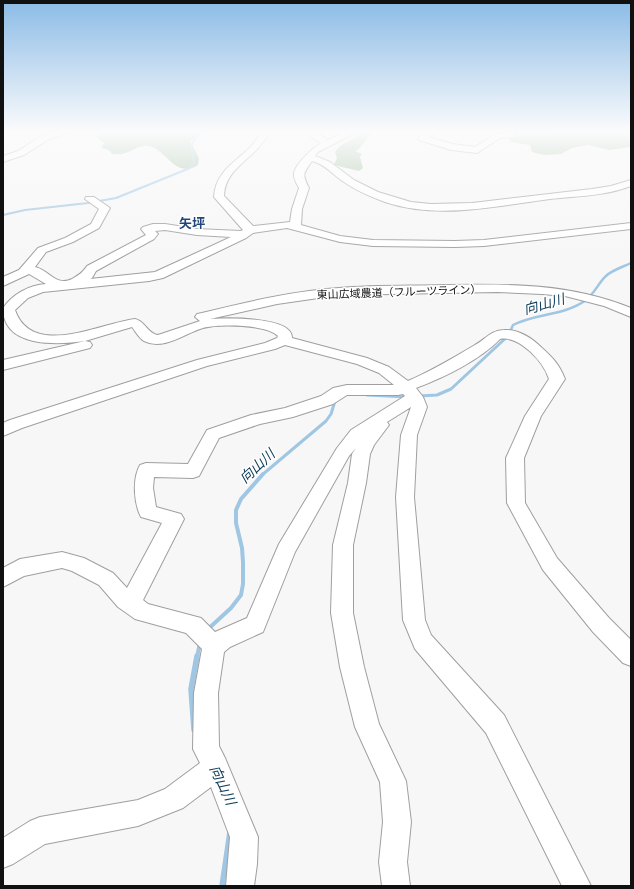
<svg xmlns="http://www.w3.org/2000/svg" width="634" height="889" viewBox="0 0 634 889" font-family="'Libre Baskerville','Noto Sans JP',serif">
	<style>
		.forest { fill: #9fbe9c }
		.lines { fill: none; stroke-linecap: round; stroke-linejoin: round }
		.stream-far4 { stroke: #9fc6e2; stroke-width: 2 }
		.stream-far3 { stroke: #9fc6e2; stroke-width: 2.5 }
		.stream-far2 { stroke: #9fc6e2; stroke-width: 3 }
		.stream-far1 { stroke: #9fc6e2; stroke-width: 4 }
		.stream { stroke: #9fc6e2; stroke-width: 5.5 }
		.minor-casing { stroke: #9f9fa1; stroke-width: 2 }
		.minor { fill: #fff; fill-rule: evenodd }
		.labels { text-anchor: middle; stroke-width: 3; stroke-linejoin: round; paint-order: stroke }
		.far-street-label { font-size: 11px; fill: #101011; stroke: #fff }
		.far-quarter-label { font-size: 13px; font-weight: bold; fill: #21457b; stroke: #fff }
		.water-label { font-size: 14px; font-style: italic; fill: #0a3b58; stroke: #fff }
	</style>
	<rect width="100%" height="100%" fill="#f7f7f8"/>
	<g class="forest">
		<path d="M101 132H205L190 141 199 158 198 165C175 179 167 150 149 146 140 144 133 151 125 153 121 155 117 154 112 154L109 150 101 148 104 143 96 137Z"/>
		<path d="M363 132H372L359 149 355 151 362 154 360 157 363 168 359 171 334 165 337 158 335 152C342 141 354 141 363 132Z"/>
		<path d="M556 132H631V147L609 150 588 145 572 148 561 154 544 155 532 152 530 145 511 142 509 137C521 132 540 135 554 134Z"/>
	</g>
	<g class="lines">
		<path class="stream-far4" d="M3 215 25 210 88 203 116 198 190 168 194 163 191 146 199 132"/>
		<path class="stream-far3" d="M510 332 513 325C536 313 564 316 586 300 595 293 599 282 606 276 612 270 623 267 631 263"/>
		<g class="stream-far2">
			<path d="M367 395 407 397"/>
			<path d="M419 396 437 395 451 389 509 335 511 331"/>
			<path d="M262 475 326 421 331 414 335 401"/>
		</g>
		<g class="stream-far1">
			<path d="M207 630 231 608 241 595 243 584V562L242 548 236 523V510L241 499 263 474"/>
			<path d="M197 657 200 643"/>
		</g>
		<g class="stream">
			<path d="M194 730 191 689 197 656"/>
			<path d="M222 886 230 832"/>
		</g>
		<defs>
			<g id="minor">
				<path d="M54 132H71L49 139 24 155 3 162V156L18 151 43 135Z"/>
				<path d="M261 132H269C257 159 225 166 224 196L253 226 290 222 292 209 299 188C297 184 293 178 294 173 296 163 313 148 321 143L311 137 309 132H317L328 140 345 132H357L318 152 315 156 330 162 354 180 378 192 411 202 431 204 472 203 592 189 611 186 631 180V186C605 196 578 196 550 199 496 206 439 220 385 202 371 197 357 191 344 182 333 175 325 164 312 161 303 174 302 174 309 188L302 209 301 225 340 236 373 240 455 241 484 240 631 223V229L484 246 455 247 373 246 340 242 287 228 253 233 246 238 163 278 149 281 43 292 28 298 15 310C32 359 101 323 135 319 145 321 148 334 158 335L200 321 195 317 197 314 202 313C247 302 293 291 339 288 375 285 410 286 446 285 511 284 569 283 631 308V317L604 306 565 296 542 294 497 292 339 295 277 304 210 319C224 318 293 316 292 338L367 358 389 367 408 381C431 371 453 358 475 345 486 339 491 330 504 330 518 329 532 338 542 348 553 358 559 364 565 379L541 416 524 458 525 503 557 558 609 618 631 640V666L623 663 593 632 543 570 507 503 506 458 525 416 549 379C544 362 519 335 500 339 480 360 443 378 416 388L423 397 427 407 417 435 414 497 425 620 431 635 504 715 591 886H562L486 733 415 649 403 620 396 497 401 435 411 407 387 422 389 425 374 445 370 454 366 483 353 545V613L364 667 379 724 406 781 411 822 407 862 410 886H382L379 862 383 822 380 782 355 727 340 667 331 613 333 545 348 483 352 454 356 448 349 456 295 552 263 632 230 647 224 652 218 693 219 746 225 758 258 837 257 864 254 886H226L230 837 211 787 183 808 138 826 45 844 13 864 3 868V838L30 821 40 817 138 800 165 789 200 763 193 749 194 693 202 649 186 633 135 619 118 607 99 585 72 571 62 568 24 576 3 587V568L20 559 62 552 84 558 113 573 127 588 162 523 141 517C134 504 132 479 140 465L146 463 188 464 207 430 251 415 285 408 321 396 333 388 347 385H394L379 373 357 364 285 345 275 349 207 366 22 428 3 436V423L10 420 197 360 265 343 277 338 278 336C266 324 219 324 203 328 185 333 164 351 144 341 139 338 136 332 132 327L85 341 90 342 92 345 90 348 3 370V360L85 341C57 345 3 348 3 308 13 294 29 285 46 284L29 274 3 286V277L19 270 38 248 65 238 91 224 99 209 85 199 86 197H94L110 208 99 228 73 242 46 252 35 267C49 270 56 287 72 279 79 275 82 273 87 266L146 235 141 229 143 227 153 224H165L197 229 241 231 243 230 214 197C216 164 248 159 261 132ZM165 230 197 235 231 237 155 272 90 279 92 278 96 271 154 239 158 234 155 231ZM403 394 405 396 351 430 337 448 279 544 247 618 215 632 201 618 148 604 143 600 184 519 181 514 156 507 153 488 154 477 193 478 199 476 219 438 260 424 293 417 333 404 347 395H398Z"/>
				<path d="M426 132H437L429 137 452 144 475 147 495 134 517 132 512 137 500 138 477 153 451 150 419 140 418 138Z"/>
			</g>
		</defs>
		<use href="#minor" class="minor-casing"/>
		<use href="#minor" class="minor"/>
	</g>
	<linearGradient id="sky" x2="0" y2="1"><stop stop-color="#8bbbe6"/><stop offset="0.51" stop-color="#fbfbfc"/><stop offset="1" stop-color="#fbfbfc" stop-opacity="0"/></linearGradient>
	<rect width="634" height="257" fill="url(#sky)"/>
	<g class="labels">
		<g class="far-street-label">
			<text transform="translate(399 292) rotate(-2)" y="4">東山広域農道（フルーツライン）</text>
		</g>
		<g class="far-quarter-label">
			<text x="192" y="228">矢坪</text>
		</g>
		<g class="water-label">
			<text transform="translate(544 304) rotate(-16)" y="5">向山川</text>
			<text transform="translate(257 466) rotate(-43)" y="5">向山川</text>
			<text transform="translate(223 785) rotate(65)" y="5">向山川</text>
		</g>
	</g>
	<rect width="634" height="889" fill="none" stroke="#101011" stroke-width="8"/>
</svg>
